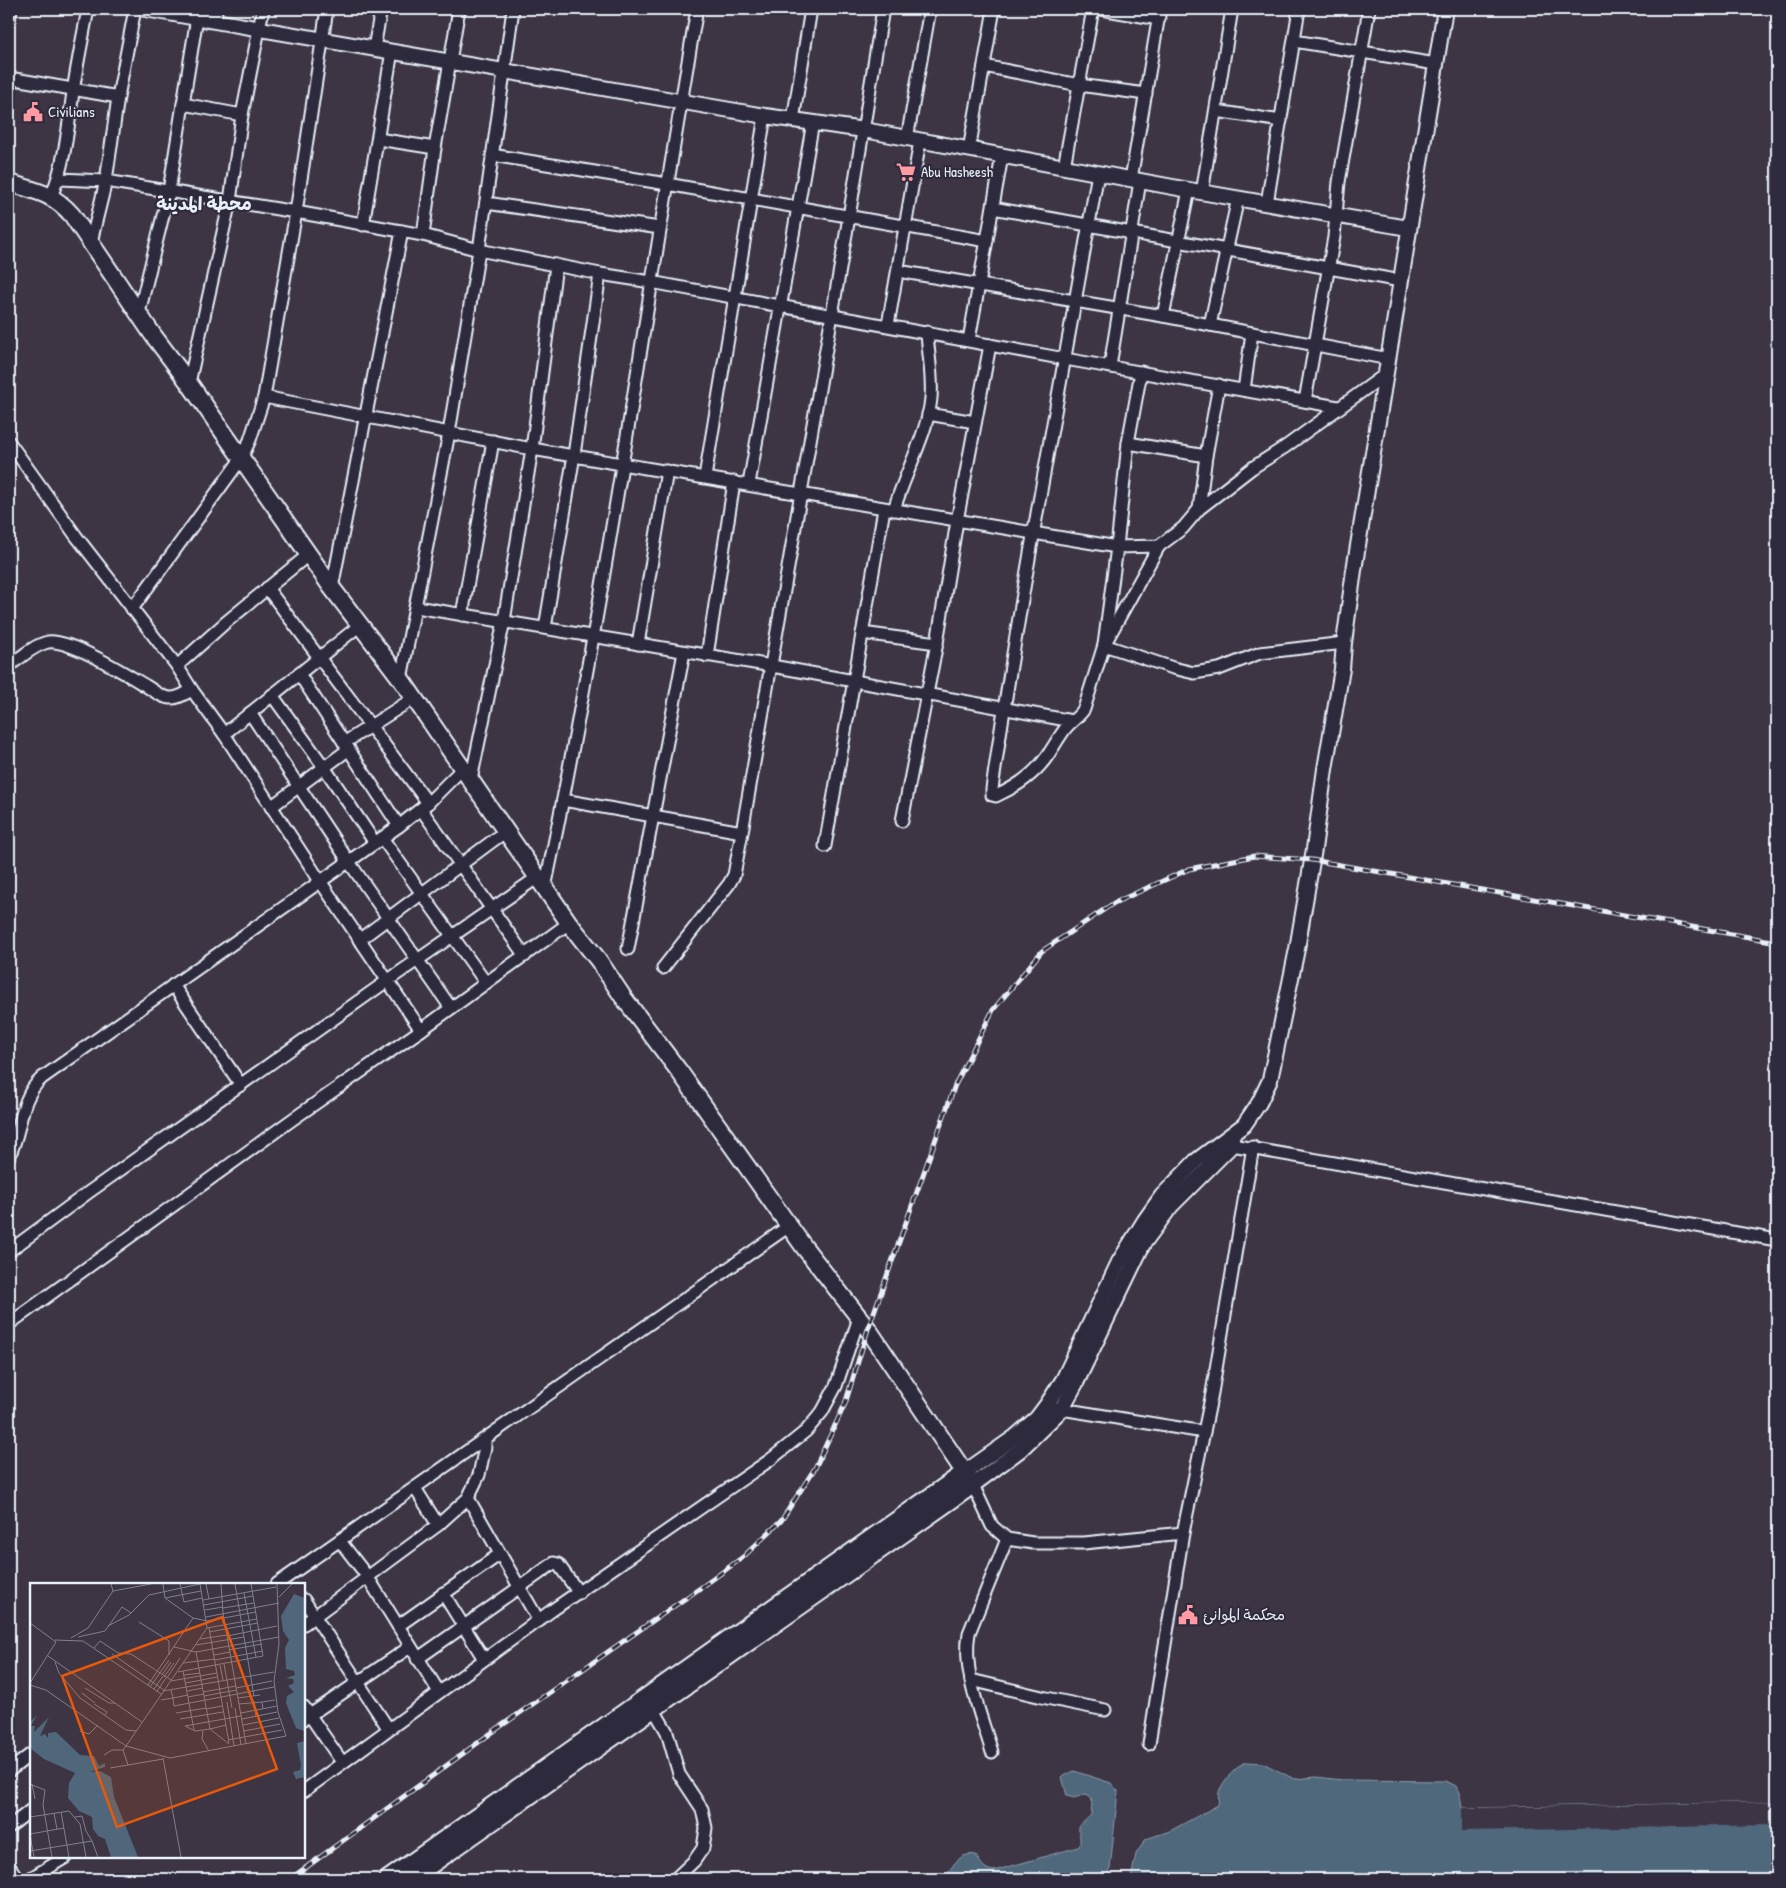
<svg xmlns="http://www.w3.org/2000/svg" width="1786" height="1888" viewBox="0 0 1786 1888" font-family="'Patrick Hand','Playpen Sans Arabic',sans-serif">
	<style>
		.water { fill: #50677b; stroke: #8d9ead }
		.pier { fill: #3d3444 }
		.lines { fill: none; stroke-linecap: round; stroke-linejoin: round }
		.minor-casing { stroke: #e8f1f8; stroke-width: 15 }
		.tertiary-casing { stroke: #e8f1f8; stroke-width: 18 }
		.secondary-casing { stroke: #e8f1f8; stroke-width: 20 }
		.minor { stroke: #2f2a3d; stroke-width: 11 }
		.tertiary { stroke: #2f2a3d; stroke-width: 14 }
		.secondary { stroke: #2f2a3d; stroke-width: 16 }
		.rail-casing { stroke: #e8f1f8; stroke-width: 5 }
		.rail { stroke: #2f2a3d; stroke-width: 3; stroke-dasharray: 9; stroke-linecap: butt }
		.labels { text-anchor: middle; stroke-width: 4; stroke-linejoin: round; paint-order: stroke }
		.poi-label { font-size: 15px; fill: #e8f1f8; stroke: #2f2a3d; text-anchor: start }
		.quarter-label { font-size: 18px; font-weight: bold; fill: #e8f1f8; stroke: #2f2a3d }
		.inset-road { fill: none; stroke: #81808c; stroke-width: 1 }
		.view { fill: #e8590c; fill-opacity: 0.15; stroke: #e8590c; stroke-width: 2.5 }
		.inset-edge { fill: none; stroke: #e8f1f8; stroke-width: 2.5 }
	</style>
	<rect width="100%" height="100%" fill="#3d3444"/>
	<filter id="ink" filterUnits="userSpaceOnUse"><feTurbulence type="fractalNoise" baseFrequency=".02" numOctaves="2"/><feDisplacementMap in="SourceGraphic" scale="10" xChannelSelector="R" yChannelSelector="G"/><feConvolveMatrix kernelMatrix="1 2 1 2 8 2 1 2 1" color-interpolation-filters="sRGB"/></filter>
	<g filter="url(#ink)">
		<g class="water">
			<path d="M1247 1762 1263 1763 1294 1779 1316 1777 1343 1780 1446 1781 1456 1786 1460 1795 1462 1808 1777 1802V1879H1131L1136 1854 1146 1839 1170 1831 1218 1805C1219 1801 1218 1797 1219 1792 1222 1782 1237 1765 1247 1762Z"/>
			<path d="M1074 1771 1111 1783 1118 1791 1109 1879H945C952 1866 959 1852 976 1855 980 1863 984 1870 994 1871L1078 1847 1080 1845C1081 1823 1072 1833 1091 1815L1092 1801 1090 1796 1086 1794 1074 1798 1067 1796 1062 1777Z"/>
		</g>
		<path class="pier" d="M1771 1802 1772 1825 1462 1831V1808Z"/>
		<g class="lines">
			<defs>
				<g id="minor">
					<path d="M1101 9 1159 19"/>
					<path d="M9 21 11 9"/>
					<path d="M215 21 216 9"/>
					<path d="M1294 41 1436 64"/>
					<path d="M374 48 381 9"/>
					<path d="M984 66 1079 85 1146 94"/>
					<path d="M9 78 118 97"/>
					<path d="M183 104 242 115"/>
					<path d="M1216 111 1281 121"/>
					<path d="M793 120 811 9"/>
					<path d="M378 139 435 148"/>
					<path d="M907 139 930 9"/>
					<path d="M969 150 994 9"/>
					<path d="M492 155 667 184 987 241"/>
					<path d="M1064 167 1093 9"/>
					<path d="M1098 173C1062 378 1022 583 992 789V795L996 796C1016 787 1036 773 1048 755 1054 746 1059 737 1065 729 1071 721 1079 717 1084 709L1104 645 1117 547 1159 546 1183 528 1199 509 1252 468 1285 447 1386 374"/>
					<path d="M59 179 106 181 296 212 423 235 479 250 600 274 651 282 1065 359 1338 407"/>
					<path d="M1131 179 1160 9"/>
					<path d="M1202 193 1232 9"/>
					<path d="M51 197C65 163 68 128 73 92 77 64 83 36 88 9"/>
					<path d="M486 203 660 228"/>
					<path d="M1267 203 1299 9"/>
					<path d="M993 208 1401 281"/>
					<path d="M363 225 392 51"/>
					<path d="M423 235 435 148 459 9"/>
					<path d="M91 242 106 181 118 97 135 9"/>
					<path d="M898 271 1163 316 1389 359"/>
					<path d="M139 313 169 191 197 17"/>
					<path d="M1163 316 1189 190"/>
					<path d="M888 325 920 141"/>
					<path d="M1210 325 1238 198"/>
					<path d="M969 340 1002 156"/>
					<path d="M1110 366 1140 181"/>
					<path d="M189 383 230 201 242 115 263 9"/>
					<path d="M1244 390 1252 333"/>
					<path d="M264 397 532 449 1117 547 1128 443 1141 372"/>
					<path d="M1305 401 1334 237 1339 182 1369 9"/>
					<path d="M928 414 975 422"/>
					<path d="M9 442 76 536 177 666 192 690 224 734 320 881 421 1030"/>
					<path d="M1128 443 1206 456"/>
					<path d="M705 477 765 116"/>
					<path d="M749 484 813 122"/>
					<path d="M1199 509 1206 456 1219 385"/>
					<path d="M894 510C904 474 928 434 931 398 933 377 928 353 927 332"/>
					<path d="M1159 546 1104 645 1173 668 1194 673 1219 669 1260 653 1344 643"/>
					<path d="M267 588 428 803"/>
					<path d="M332 588 402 231"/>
					<path d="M416 607 772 666 1072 721"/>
					<path d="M132 609 241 459 250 440 264 397 296 212 327 9"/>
					<path d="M462 615 493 441"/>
					<path d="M545 628 574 455 600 274"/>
					<path d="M862 633 937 643"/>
					<path d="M638 644 667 471"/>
					<path d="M707 656 734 482"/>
					<path d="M9 666C20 658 34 645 48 642 70 639 126 674 146 686 153 690 162 698 170 698 178 699 185 693 192 690"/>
					<path d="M177 666 225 623 308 555"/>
					<path d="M299 674 399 826"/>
					<path d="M401 679 449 433 479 250 513 9"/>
					<path d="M272 695 324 767 375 843"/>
					<path d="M250 713 349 862 451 1008"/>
					<path d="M224 734 360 625"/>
					<path d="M344 743 414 698"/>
					<path d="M471 780 504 621 532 449 556 265"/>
					<path d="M563 800 653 816 684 652"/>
					<path d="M271 807 349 749"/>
					<path d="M421 809 525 956"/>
					<path d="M902 821 937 643 957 521 990 345"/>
					<path d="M382 838 486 983"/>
					<path d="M825 846 884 509"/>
					<path d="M545 888C606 597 646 302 697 9"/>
					<path d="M359 940 506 831"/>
					<path d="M628 949 653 816 742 832 849 217 883 9"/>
					<path d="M663 968 729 884 734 875 742 832"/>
					<path d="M173 985 241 1085"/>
					<path d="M1232 1145 1777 1240"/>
					<path d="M9 1156C22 1131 19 1098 42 1078L399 826 428 803 463 768"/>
					<path d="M9 1251 89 1192 387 981 538 877"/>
					<path d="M9 1324 293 1119 421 1030 569 923"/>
					<path d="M1055 1408 1204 1432"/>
					<path d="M973 1485 992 1526 1007 1539 1033 1543H1084L1183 1533 1212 1393 1253 1147"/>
					<path d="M415 1488 438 1525"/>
					<path d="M468 1498 539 1621"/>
					<path d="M340 1541 367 1576 439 1692"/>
					<path d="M277 1584 789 1226"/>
					<path d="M443 1593 484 1659"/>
					<path d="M304 1600 388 1728"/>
					<path d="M304 1624 438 1525 468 1498 479 1475 485 1447V1439"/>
					<path d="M398 1626 500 1554"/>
					<path d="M417 1659 554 1563 558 1564 579 1593"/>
					<path d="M971 1680 1042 1697 1105 1710"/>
					<path d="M650 1703 667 1732 679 1774 702 1809 706 1828 703 1848 694 1861 675 1879"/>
					<path d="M304 1707 342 1762"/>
					<path d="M304 1719 410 1647"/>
					<path d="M1149 1744 1183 1533"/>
					<path d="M992 1752C981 1715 962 1671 969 1633L1007 1539"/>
					<path d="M9 1771 31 1754"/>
					<path d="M304 1791 551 1611 770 1460 806 1431 822 1412 836 1386 859 1318"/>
					<path d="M9 1827 31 1810"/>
					<path d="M9 1866 18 1879"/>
					<path d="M29 1879 66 1857"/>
				</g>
				<g id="tertiary">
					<path d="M145 9 765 116 864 130 1189 190 1408 228"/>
					<path d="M965 1472 1015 1437 1037 1418 1046 1406 1063 1380 1119 1262 1145 1220 1162 1196 1196 1161 1244 1125 1259 1103 1270 1080 1297 949 1314 849 1325 769 1342 669 1344 643 1354 570 1445 9"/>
					<path d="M973 1485 1020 1450 1061 1410 1076 1383 1143 1244 1171 1206 1232 1145V1135"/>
				</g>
				<g id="secondary">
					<path d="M9 183C36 191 53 193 72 215L153 335 189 383 332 588 401 679 569 923 599 961 623 997 679 1071 804 1247 868 1329 973 1485 411 1879"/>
					<path d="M388 1879 965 1472"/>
				</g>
			</defs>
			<use href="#minor" class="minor-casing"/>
			<use href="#tertiary" class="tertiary-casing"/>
			<use href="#secondary" class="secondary-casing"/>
			<use href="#minor" class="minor"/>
			<use href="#tertiary" class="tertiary"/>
			<use href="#secondary" class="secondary"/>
			<defs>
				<path id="rail" d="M290 1879 501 1726 706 1584 743 1557 781 1521 815 1468 845 1404 868 1329 955 1085 993 1010 1042 951 1114 903 1189 869 1254 856 1312 860 1777 942"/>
			</defs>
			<use href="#rail" class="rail-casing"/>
			<use href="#rail" class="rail"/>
		</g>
	</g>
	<defs>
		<symbol id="civic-bare" viewBox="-9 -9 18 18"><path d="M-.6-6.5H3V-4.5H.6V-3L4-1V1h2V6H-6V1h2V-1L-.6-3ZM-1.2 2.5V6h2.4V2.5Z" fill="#ff9aa2" stroke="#2f2a3d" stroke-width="2.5" paint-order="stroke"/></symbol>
		<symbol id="supermarket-bare" viewBox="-9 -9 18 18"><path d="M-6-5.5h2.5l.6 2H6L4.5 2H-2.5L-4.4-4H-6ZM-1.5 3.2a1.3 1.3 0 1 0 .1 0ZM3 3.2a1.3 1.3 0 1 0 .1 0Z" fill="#ff9aa2" stroke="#2f2a3d" stroke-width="2.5" paint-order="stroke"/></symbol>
	</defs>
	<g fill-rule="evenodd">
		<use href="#civic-bare" x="19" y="98" width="28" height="28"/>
		<use href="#supermarket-bare" x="892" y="158" width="28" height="28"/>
		<use href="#civic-bare" x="1174" y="1601" width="28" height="28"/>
	</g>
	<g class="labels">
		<g class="poi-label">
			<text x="48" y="117">Civilians</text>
			<text x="921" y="177">Abu Hasheesh</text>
			<text x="1203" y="1620">محكمة الموانئ</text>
		</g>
		<g class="quarter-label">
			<text x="204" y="210">محطة المدينة</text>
		</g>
	</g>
	<g transform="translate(30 1583)">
		<rect width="275" height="275" fill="#3d3444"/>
		<path d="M264 11 275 15 274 148 266 145 256 120 257 113 264 109 258 103 264 100 263 96 256 95 265 92 264 88 256 86 255 65 259 57 253 48 251 33ZM7 132 1 143H5L4 149 19 134 10 153 15 151 18 155V150L26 149 50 172 64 173 69 183 75 180V184L59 189 70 188 81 194 84 214 108 274H81L75 256 68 253 63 246 62 234 49 228 38 215 39 200 45 190 14 176 0 165V139ZM275 158V194L266 196 263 189 270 187 271 182 267 160Z" fill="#50677b"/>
		<path class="inset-road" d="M133 1 135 15 171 8M150 1 154 19 172 15M176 1 179 16M191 1 193 30 216 161M205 1 224 113M83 8 121 1M214 10 226 74M249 14 262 1M135 15 163 35M173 17 246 4M174 22 223 13M193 25 224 20M175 27 193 24M176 34 249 20M109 39 139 58V72M0 40 26 59 0 100M78 43 99 32 119 12 170 1M177 45 227 36M179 45 199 160M179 49 228 40M197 53 247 43M48 54 75 48 92 24 101 30M41 55 58 45 83 8 81 1M170 56 197 52M25 57 53 58 131 111M166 62 214 54M144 64 166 69 249 54M64 65 70 58 88 70 101 71 141 97M199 67 232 61M166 69 180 146 196 142M82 71 134 107M184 72 200 69M18 73 112 139M185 77 233 68M25 79 29 90 50 115 96 147 106 148M153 80 185 76M194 81 202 125M190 82 193 97M153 88 164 147M148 89 233 73 221 1M132 92 141 79M154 92 170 90M134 94 144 80M137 95 150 75M141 98 187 90M156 100 187 94M0 102 16 107 96 163 177 45 170 1M118 102 163 35 177 38 226 29M120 104 139 77M55 105 79 120H85M206 105 242 98M124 106 133 93M141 107 143 115 158 112M127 108 136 95M133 108 244 89M157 108 173 105M173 109 206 103M52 110 65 120M174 113 207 107M158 114 174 111M208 115 230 112M131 117 143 115 144 123 244 104M224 118 226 133M197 119 204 163M64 121 77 129 75 132M209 121 232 119M205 125 211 162M176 126 192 123M233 126 232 119 245 117M146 130 176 125M211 130 247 123M150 136 193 129M212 136 247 129M213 142 249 135M155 143 211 133M155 143 165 148 180 146 199 161M50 148 59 151 68 142M173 148 172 156 179 168M214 148 250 141M198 157 252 147M74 172 82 167H93M133 175 151 274M133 176 98 182 93 167 96 163 140 175 256 153 248 129 244 98 249 61 247 1M80 185 98 182M0 201 15 207 13 222 22 274M2 201 5 216M31 229 39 274M24 230 27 246M0 234 39 228 50 241 56 274M45 234 52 233 56 248 62 258M0 251 34 245M0 252 4 274M0 268 62 258 68 274"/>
		<path class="view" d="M192 34 247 186 87 244 32 93Z"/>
		<rect width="275" height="275" class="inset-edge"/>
	</g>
	<rect width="1786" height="1888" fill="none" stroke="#2f2a3d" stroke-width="30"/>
	<rect x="15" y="15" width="1756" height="1858" fill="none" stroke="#e8f1f8" stroke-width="2" filter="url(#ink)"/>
</svg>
